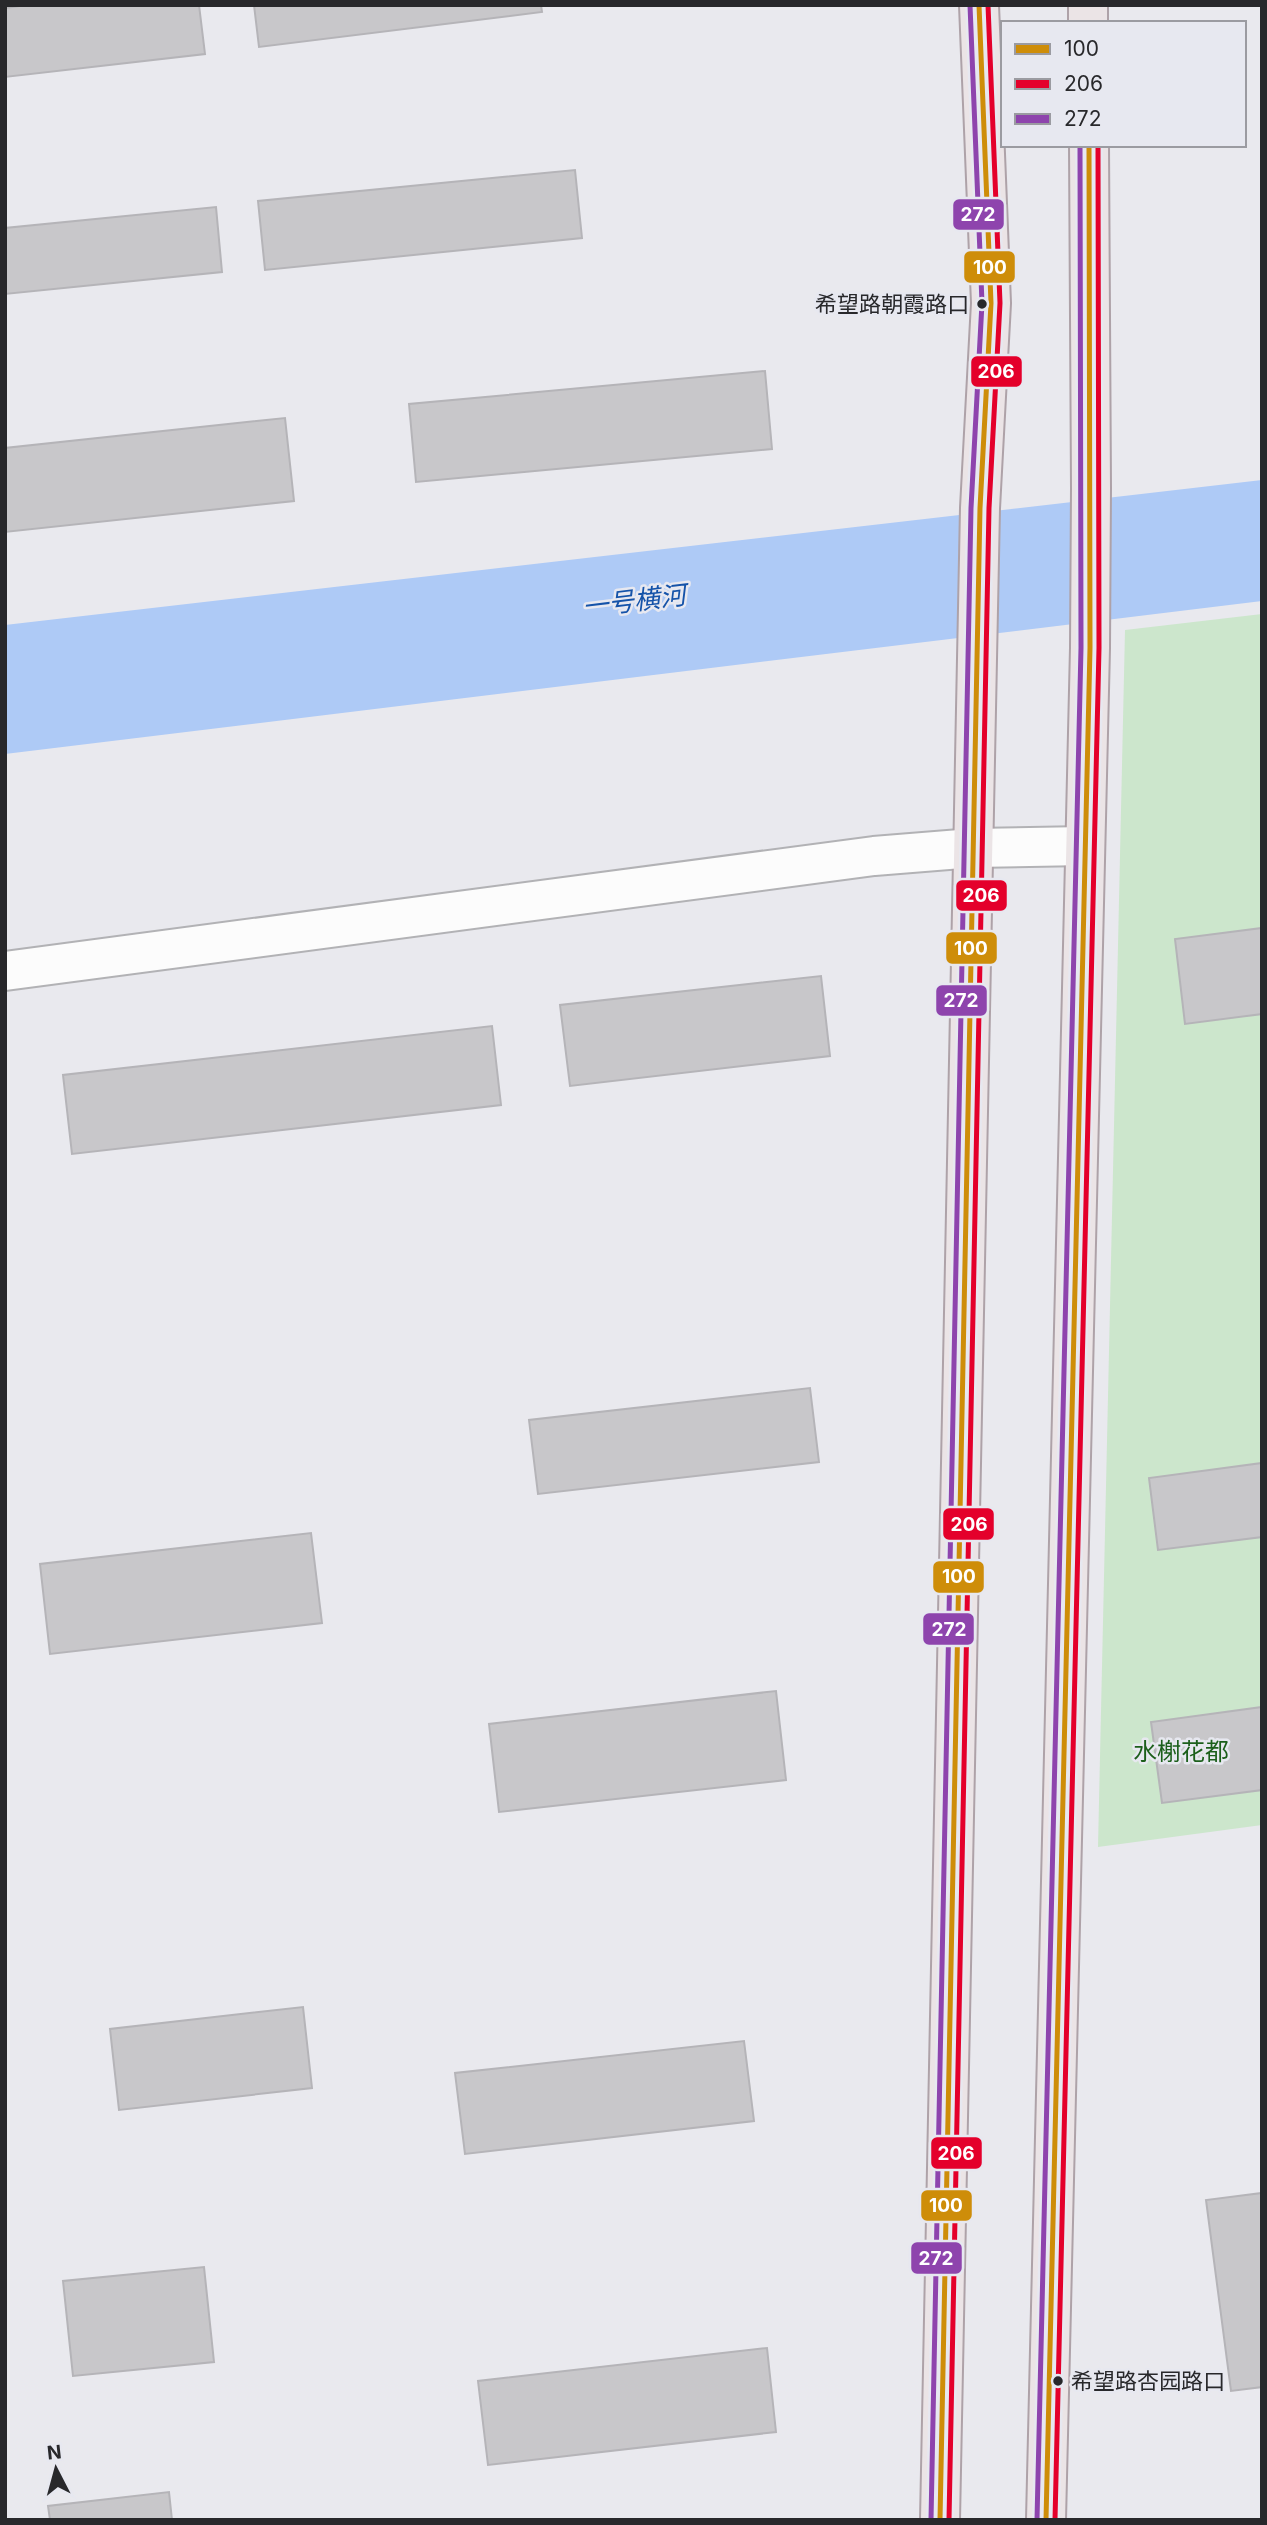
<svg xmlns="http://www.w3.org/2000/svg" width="1267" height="2525" viewBox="0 0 1267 2525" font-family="Inter,'Noto Sans SC',sans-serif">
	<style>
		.green { fill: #cce6cc }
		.water { fill: #aecaf6 }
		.building { fill: #c8c7ca; stroke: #b5b4b8; stroke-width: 2 }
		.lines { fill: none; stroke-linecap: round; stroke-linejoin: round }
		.minor-casing { stroke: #b2b2b5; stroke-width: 42 }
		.major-casing { stroke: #aea2a8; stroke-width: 42 }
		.minor { stroke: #fcfcfc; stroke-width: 38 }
		.major { stroke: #ebe4e6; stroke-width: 38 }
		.bus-1-casing { stroke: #e7e8f0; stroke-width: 10 }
		.bus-2-casing { stroke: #e7e8f0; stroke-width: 10 }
		.bus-3-casing { stroke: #e7e8f0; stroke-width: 10 }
		.bus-1 { stroke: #ce8d09; stroke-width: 5 }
		.bus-2 { stroke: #e4002b; stroke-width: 5 }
		.bus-3 { stroke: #8e44ad; stroke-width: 5 }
		.bus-dot { fill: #28282b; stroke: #e7e8f0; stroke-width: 2.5 }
		.labels { text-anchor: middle; stroke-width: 5; stroke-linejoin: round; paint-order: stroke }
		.bus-label { font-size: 22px; fill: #28282b; stroke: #e7e8f0; text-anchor: end }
		.park-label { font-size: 24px; fill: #1c5f1b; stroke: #e7e8f0 }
		.water-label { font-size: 26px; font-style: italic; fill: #1553a9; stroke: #e7e8f0 }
		.line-badge { stroke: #e7e8f0; stroke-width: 2.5 }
		.badge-label { font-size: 19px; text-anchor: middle; font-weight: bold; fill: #fff }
	</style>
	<rect width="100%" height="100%" fill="#e9e9ee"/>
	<path class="green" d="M1262 614V1825L1098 1847 1125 630Z"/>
	<path class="water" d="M1262 480V601L5 754V625Z"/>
	<g class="building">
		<path d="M27 5H199L205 54 5 77V8Z"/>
		<path d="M254 5H541L542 12 259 47Z"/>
		<path d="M575 170 582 238 265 270 258 201Z"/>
		<path d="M216 207 222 272 5 294V228Z"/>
		<path d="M765 371 772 449 416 482 409 404Z"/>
		<path d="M285 418 294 501 5 532V448Z"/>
		<path d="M1262 928V1014L1185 1024 1175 939Z"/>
		<path d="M821 976 830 1056 570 1086 560 1005Z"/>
		<path d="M492 1026 501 1105 72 1154 63 1075Z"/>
		<path d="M810 1388 819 1462 538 1494 529 1420Z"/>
		<path d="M1262 1463V1537L1158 1550 1149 1478Z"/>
		<path d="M311 1533 322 1623 50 1654 40 1564Z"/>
		<path d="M776 1691 786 1780 499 1812 489 1724Z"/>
		<path d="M1262 1707V1790L1162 1803 1151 1722Z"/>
		<path d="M303 2007 312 2088 119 2110 110 2029Z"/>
		<path d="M744 2041 754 2121 465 2154 455 2073Z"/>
		<path d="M1262 2193V2387L1231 2391 1206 2200Z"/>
		<path d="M204 2267 214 2362 73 2376 63 2281Z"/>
		<path d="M767 2348 776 2432 488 2465 478 2381Z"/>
		<path d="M169 2492 172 2520H50L48 2506Z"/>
	</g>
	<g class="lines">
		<defs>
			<path id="minor" d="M5 971 874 856 973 848 1085 846"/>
			<g id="major">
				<path d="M1088 5V23"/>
				<path d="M940 2520 980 508 991 303 979 5"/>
				<path d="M1046 2520 1090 648 1091 488 1089 145"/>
			</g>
		</defs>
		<use href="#minor" class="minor-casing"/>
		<use href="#major" class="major-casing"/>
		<use href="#minor" class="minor"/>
		<use href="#major" class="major"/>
		<defs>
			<g id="bus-1">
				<path d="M940 2520 980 508 991 303 979 5"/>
				<path d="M1046 2520 1090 648 1089 145"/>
			</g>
			<g id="bus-2">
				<path d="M949 2520 989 508 1000 303 988 5"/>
				<path d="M1055 2520 1099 648 1098 145"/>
			</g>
			<g id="bus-3">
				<path d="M931 2520 971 508 982 303 970 5"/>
				<path d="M1037 2520 1081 648 1080 145"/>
			</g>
		</defs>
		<use href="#bus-1" class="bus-1-casing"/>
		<use href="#bus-2" class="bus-2-casing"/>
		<use href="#bus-3" class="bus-3-casing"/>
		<use href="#bus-1" class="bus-1"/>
		<use href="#bus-2" class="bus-2"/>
		<use href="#bus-3" class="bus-3"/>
	</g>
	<g class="bus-dot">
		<circle cx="982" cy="304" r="6"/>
		<circle cx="1058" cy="2381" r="6"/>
	</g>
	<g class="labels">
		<g class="bus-label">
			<text x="969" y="312">希望路朝霞路口</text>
			<text x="1071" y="2389" text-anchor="start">希望路杏园路口</text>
		</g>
		<g class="park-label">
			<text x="1181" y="1760">水榭花都</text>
		</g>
		<g class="water-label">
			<text transform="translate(634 601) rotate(-7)" y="9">一号横河</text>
		</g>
	</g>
	<g class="line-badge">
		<rect x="952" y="198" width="53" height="33" rx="7" fill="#8e44ad"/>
		<rect x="963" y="250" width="53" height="34" rx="7" fill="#ce8d09"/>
		<rect x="970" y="355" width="53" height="33" rx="7" fill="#e4002b"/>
		<rect x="955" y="879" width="53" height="33" rx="7" fill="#e4002b"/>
		<rect x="945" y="931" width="53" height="34" rx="7" fill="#ce8d09"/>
		<rect x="935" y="984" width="53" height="33" rx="7" fill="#8e44ad"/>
		<rect x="942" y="1507" width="53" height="34" rx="7" fill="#e4002b"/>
		<rect x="932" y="1560" width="53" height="34" rx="7" fill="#ce8d09"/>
		<rect x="922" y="1612" width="53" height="34" rx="7" fill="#8e44ad"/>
		<rect x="930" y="2136" width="53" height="34" rx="7" fill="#e4002b"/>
		<rect x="920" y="2189" width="53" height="33" rx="7" fill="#ce8d09"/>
		<rect x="910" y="2241" width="53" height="34" rx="7" fill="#8e44ad"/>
	</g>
	<g class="badge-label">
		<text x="978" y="221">272</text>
		<text x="990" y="274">100</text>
		<text x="996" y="378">206</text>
		<text x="981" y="902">206</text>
		<text x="971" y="955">100</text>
		<text x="961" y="1007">272</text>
		<text x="969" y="1531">206</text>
		<text x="959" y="1583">100</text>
		<text x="949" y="1636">272</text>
		<text x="956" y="2160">206</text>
		<text x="946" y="2212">100</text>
		<text x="936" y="2265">272</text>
	</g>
	<rect width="1267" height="2525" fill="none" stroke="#28282b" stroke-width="14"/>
	<rect x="1001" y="21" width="245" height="126" fill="#e7e8f0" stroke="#9b9ba1" stroke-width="2"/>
	<rect x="1015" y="44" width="35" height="10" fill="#ce8d09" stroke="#9b9ba1" stroke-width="2"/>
	<text x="1064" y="56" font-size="21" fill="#28282b">100</text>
	<rect x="1015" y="79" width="35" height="10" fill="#e4002b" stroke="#9b9ba1" stroke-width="2"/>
	<text x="1064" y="91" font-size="21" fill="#28282b">206</text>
	<rect x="1015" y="114" width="35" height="10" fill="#8e44ad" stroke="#9b9ba1" stroke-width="2"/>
	<text x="1064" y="126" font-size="21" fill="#28282b">272</text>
	<g transform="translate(56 2469) rotate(354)" stroke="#e7e8f0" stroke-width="5" paint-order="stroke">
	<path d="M0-5L12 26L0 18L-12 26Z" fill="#28282b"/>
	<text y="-10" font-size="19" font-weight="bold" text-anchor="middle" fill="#28282b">N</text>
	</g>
</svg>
